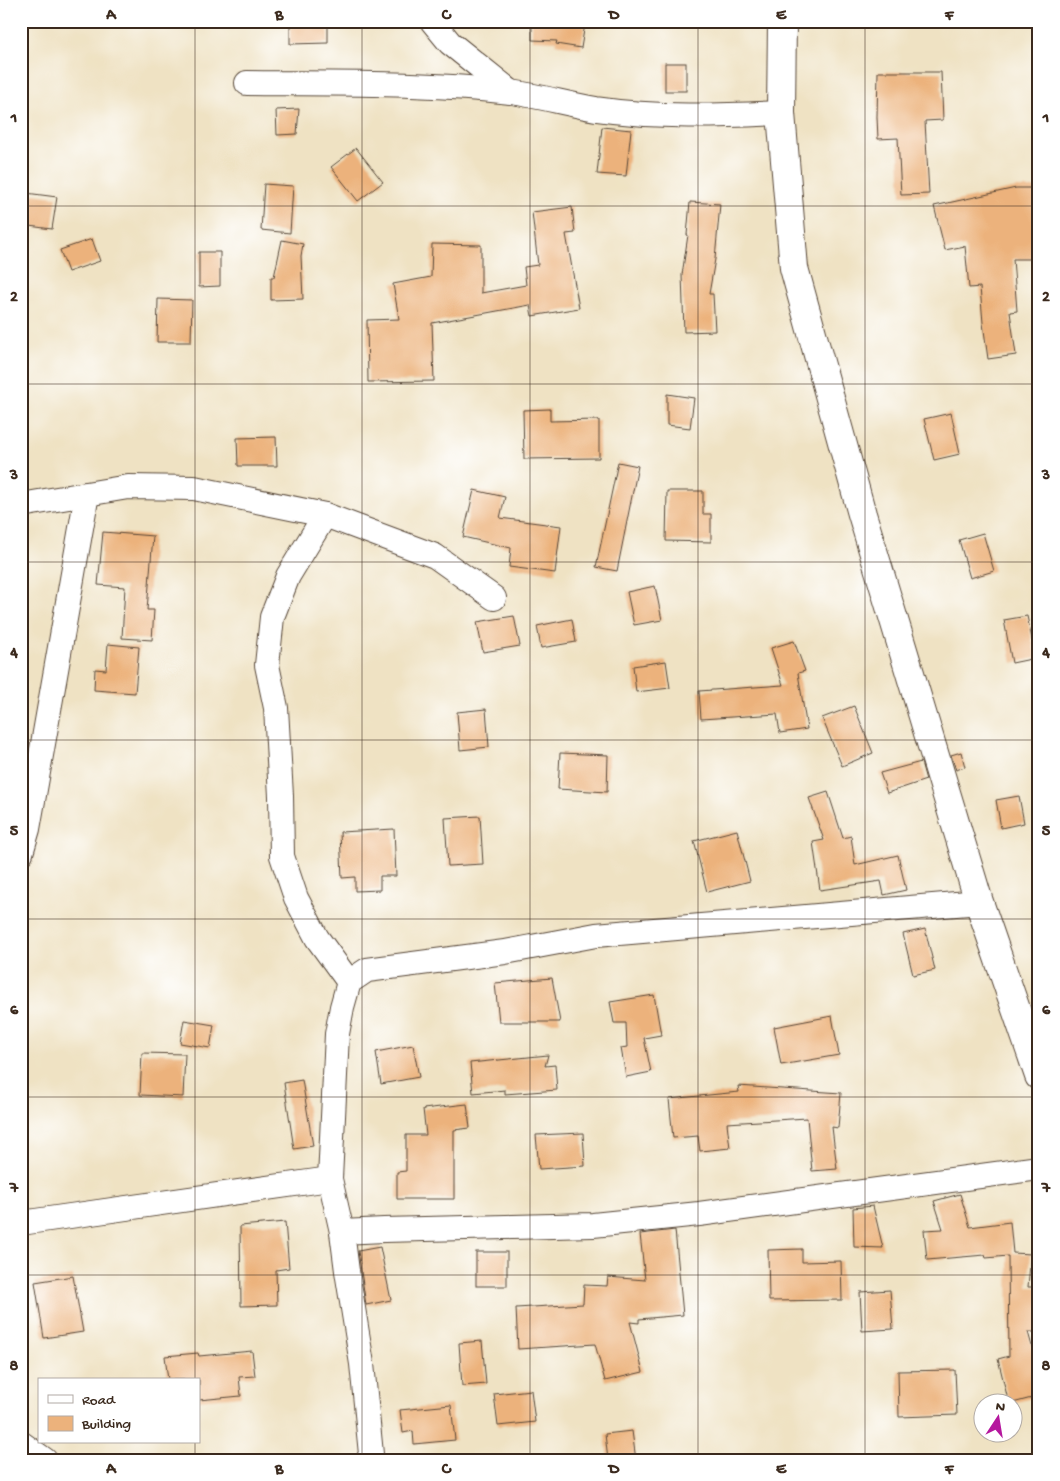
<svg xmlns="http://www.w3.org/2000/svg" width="1060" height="1481" viewBox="0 0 1060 1481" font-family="'Gochi Hand',sans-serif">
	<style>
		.building { fill: #ecb27c }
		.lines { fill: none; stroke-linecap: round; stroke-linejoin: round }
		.minor-casing { stroke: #564637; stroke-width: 26 }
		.tertiary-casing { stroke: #564637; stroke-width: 30 }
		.minor { stroke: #fff; stroke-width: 24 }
		.tertiary { stroke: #fff; stroke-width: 28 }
		.grid { fill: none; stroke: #3b2a1e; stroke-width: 1; stroke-opacity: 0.55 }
		.neatline { fill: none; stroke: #3b2a1e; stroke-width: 2 }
		.grid-label { font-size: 16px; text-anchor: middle; font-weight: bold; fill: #3b2a1e }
	</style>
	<rect width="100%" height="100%" fill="#fff"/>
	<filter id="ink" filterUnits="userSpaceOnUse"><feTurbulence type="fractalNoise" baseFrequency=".02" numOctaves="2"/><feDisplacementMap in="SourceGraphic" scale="10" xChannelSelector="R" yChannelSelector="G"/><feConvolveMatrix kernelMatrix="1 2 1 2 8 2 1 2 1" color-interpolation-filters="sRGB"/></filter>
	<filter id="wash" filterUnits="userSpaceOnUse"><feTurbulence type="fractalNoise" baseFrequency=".0096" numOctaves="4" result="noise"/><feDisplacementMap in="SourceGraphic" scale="20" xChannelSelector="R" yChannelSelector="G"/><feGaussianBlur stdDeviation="1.12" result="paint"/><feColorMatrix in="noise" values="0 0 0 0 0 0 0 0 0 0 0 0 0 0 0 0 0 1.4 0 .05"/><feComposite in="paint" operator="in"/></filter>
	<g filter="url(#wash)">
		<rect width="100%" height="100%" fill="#efe2c3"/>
		<g id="blocks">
			<g class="building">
				<path d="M290 21H328V43L290 44Z"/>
				<path d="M532 21H568L585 24 581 48 556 44 557 41 532 40Z"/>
				<rect x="665" y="63" width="21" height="28"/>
				<path d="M878 72H941L943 120 925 121 929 194 901 195 898 138 878 139 877 117Z"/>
				<path d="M299 109 297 134 277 135 276 110Z"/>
				<path d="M602 127 631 130 626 176 597 174Z"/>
				<path d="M356 148 383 182 358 201 331 167Z"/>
				<path d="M264 184 293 186 290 233 261 230Z"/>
				<path d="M1016 188H1039V259H1013L1017 311 1010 312 1016 355 988 359 983 323 980 287 969 288 965 246 945 250 934 206Z"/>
				<path d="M26 193 57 197 52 229 21 225Z"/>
				<path d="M690 202 720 204 715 259 709 294H713L715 331 684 332 682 275 688 235H687Z"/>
				<path d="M572 207 575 233 566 234 579 308 532 316 530 305 432 323 434 381 368 382 367 320 399 319 393 284 431 277 432 244 481 245V293L526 285 524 267 538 265 532 212Z"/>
				<path d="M92 239 100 261 68 272 60 250Z"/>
				<path d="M282 240 303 244 301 256 303 299 271 300V277H274Z"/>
				<path d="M199 252H220V286L199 287Z"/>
				<path d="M158 299 192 300 191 342H157Z"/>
				<path d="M667 394 694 398 690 428 667 425Z"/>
				<path d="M550 409V421L599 420V458L524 459 523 410Z"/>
				<path d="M951 413 960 454 934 460 924 419Z"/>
				<path d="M276 437 277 466H238L237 438Z"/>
				<path d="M618 462 638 466 617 571 596 567Z"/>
				<path d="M474 490 505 497 500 518 561 526 555 573 509 567 511 548 463 537Z"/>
				<path d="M667 491H703V514H711V542L666 541Z"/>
				<path d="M103 532 153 536 147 610H154L152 640 122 638 125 587 98 585Z"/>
				<path d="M983 533 994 571 970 578 959 540Z"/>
				<path d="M655 586 662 620 634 625 627 592Z"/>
				<path d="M514 616 520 646 483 652 477 622Z"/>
				<path d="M1027 616 1036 658 1012 663 1004 620Z"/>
				<path d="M572 619 576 642 541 648 537 626Z"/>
				<path d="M794 641 805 671 798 673 807 729 780 733 777 714 701 719 699 691 783 685 771 648Z"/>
				<path d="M108 644 139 647 135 693 94 690 95 669 106 670Z"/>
				<path d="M666 661 670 688 636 692 633 666Z"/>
				<path d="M854 706 873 753 842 766 822 718Z"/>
				<path d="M486 709 489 747 460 750 457 712Z"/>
				<path d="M961 752 965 767 956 770 951 755Z"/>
				<path d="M560 753 608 755 607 792 558 789Z"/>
				<path d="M921 762 926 780 887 793 880 773Z"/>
				<path d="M828 792 843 838 851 836 855 865 898 855 906 890 884 895 881 881 820 890 813 842 824 840 809 798Z"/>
				<path d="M1019 796 1024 823 1001 828 996 800Z"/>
				<path d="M480 816 483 864 448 866 445 818Z"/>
				<path d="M394 829 396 876H380V890L355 891V877L342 878 340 832Z"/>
				<path d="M737 830 750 881 707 892 694 841Z"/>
				<path d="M925 929 935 970 913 975 903 934Z"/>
				<path d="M552 978 560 1022H499L495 983Z"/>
				<path d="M654 995 661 1035 644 1038 651 1072 626 1077 621 1048 627 1047 626 1023H614L610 1002Z"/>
				<path d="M832 1016 839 1055 781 1065 774 1027Z"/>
				<path d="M184 1020 214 1025 210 1048 180 1043Z"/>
				<path d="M413 1045 419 1077 381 1084 376 1052Z"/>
				<path d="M142 1053 185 1054 183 1097 140 1095Z"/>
				<path d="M548 1055 545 1066 555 1065 557 1090 505 1094V1090L473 1093 470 1063Z"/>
				<path d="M302 1080 313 1146 294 1149 284 1083Z"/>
				<path d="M738 1086 841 1093 838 1128 832 1127 837 1169 812 1171 807 1118 727 1123 730 1148 700 1151 698 1136 673 1138 669 1099 739 1092Z"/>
				<path d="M467 1104 470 1128 454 1130V1199H397V1172L406 1171V1135H426L423 1109Z"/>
				<path d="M583 1133 585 1166 539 1169 536 1135Z"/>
				<path d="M960 1194 970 1227 1010 1222 1013 1253 1031 1254 1028 1287H1039V1332H1028L1039 1371V1396L1009 1404 998 1359 1009 1356 1008 1256 986 1258 985 1255 927 1260 924 1230 943 1229 934 1201Z"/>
				<path d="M873 1206 883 1248 854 1247 853 1208Z"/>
				<path d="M285 1222 289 1268 276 1270 277 1305 241 1306 240 1226Z"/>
				<path d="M675 1230 683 1315 639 1319V1323L630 1322 643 1372 605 1381 595 1344 518 1349 516 1308 583 1304 584 1285 607 1286 608 1277 645 1280 640 1234Z"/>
				<path d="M380 1247 391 1300 366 1305 358 1251Z"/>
				<path d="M802 1249V1262L841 1261 842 1300 769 1301 768 1250Z"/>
				<rect x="476" y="1252" width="31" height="34"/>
				<path d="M73 1276 83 1332 44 1338 35 1282Z"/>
				<path d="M890 1290 893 1329 862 1331 860 1292Z"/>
				<path d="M482 1341 486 1384 462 1386 459 1343Z"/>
				<path d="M252 1351 255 1376 239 1377 241 1396 199 1400V1380H168L165 1356 198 1353 199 1356Z"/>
				<path d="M955 1370 957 1415 899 1417 898 1371Z"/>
				<path d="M531 1390 535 1422 498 1426 494 1394Z"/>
				<path d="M451 1405 455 1440 414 1444 413 1431 403 1433 400 1410Z"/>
				<path d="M632 1431 636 1460H608L605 1434Z"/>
			</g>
		</g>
	</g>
	<g filter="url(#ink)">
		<use href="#blocks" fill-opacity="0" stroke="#564637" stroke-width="1"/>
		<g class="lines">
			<defs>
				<g id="minor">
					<path d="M432 21 450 43 511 92"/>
					<path d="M247 83C334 84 423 82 511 92 539 96 567 104 596 109 657 118 719 116 781 113"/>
					<path d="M21 505 128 487 194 488 325 515 435 556 494 598"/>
					<path d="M325 515 288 576 272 617 267 665 276 708 281 796 282 856 296 898 317 938 349 982"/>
					<path d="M21 853 28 829 87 494"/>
					<path d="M21 1223 330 1179"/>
					<path d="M342 1232 384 1230 593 1225 699 1214 1039 1168"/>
					<path d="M21 1443 45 1460"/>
					<path d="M368 1460 371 1454 362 1364 347 1271 342 1232 330 1179 337 1034 342 1007 349 982 367 970 505 952 596 935 979 902"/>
				</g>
				<path id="tertiary" d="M782 21 781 113 794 268 862 514 979 902 1039 1076"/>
			</defs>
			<use href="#minor" class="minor-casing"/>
			<use href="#tertiary" class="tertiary-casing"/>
			<use href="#minor" class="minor"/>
			<use href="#tertiary" class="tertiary"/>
		</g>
	</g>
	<path class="grid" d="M195 21V1380M362 21V1460M530 21V1460M698 21V1460M865 21V1460M21 206H1039M21 384H1039M21 562H1039M21 740H1039M21 919H1039M21 1097H1039M21 1275H1039M195 1442V1460"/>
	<rect width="1060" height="1481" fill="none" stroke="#fff" stroke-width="55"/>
	<rect x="38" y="1378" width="162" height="65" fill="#ffffff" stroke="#b1aaa5"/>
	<rect x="48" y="1395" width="25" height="8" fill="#ffffff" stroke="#b1aaa5"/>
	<text x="82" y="1404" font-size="15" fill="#3b2a1e">Road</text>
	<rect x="48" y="1416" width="25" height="15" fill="#ecb27c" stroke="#b1aaa5"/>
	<text x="82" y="1428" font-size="15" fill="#3b2a1e">Building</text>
	<g transform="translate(998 1418) rotate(12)"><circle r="24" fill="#ffffff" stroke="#b1aaa5"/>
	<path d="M0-4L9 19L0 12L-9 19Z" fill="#b5179e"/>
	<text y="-8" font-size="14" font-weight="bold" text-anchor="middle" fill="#3b2a1e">N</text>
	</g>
	<rect x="28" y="28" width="1004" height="1426" class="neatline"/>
	<g class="grid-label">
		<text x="111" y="19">A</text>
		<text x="279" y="19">B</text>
		<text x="446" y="19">C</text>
		<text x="614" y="19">D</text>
		<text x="781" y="19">E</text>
		<text x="949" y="19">F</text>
		<text x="14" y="122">1</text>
		<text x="1046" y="122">1</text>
		<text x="14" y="301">2</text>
		<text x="1046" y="301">2</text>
		<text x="14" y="479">3</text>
		<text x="1046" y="479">3</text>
		<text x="14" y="657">4</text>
		<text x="1046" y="657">4</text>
		<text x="14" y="835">5</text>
		<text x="1046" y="835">5</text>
		<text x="14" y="1014">6</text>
		<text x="1046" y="1014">6</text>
		<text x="14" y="1192">7</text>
		<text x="1046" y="1192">7</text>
		<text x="14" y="1370">8</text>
		<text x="1046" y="1370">8</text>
		<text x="111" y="1473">A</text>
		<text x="279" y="1473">B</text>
		<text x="446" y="1473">C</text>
		<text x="614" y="1473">D</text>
		<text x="781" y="1473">E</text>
		<text x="949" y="1473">F</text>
	</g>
</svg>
